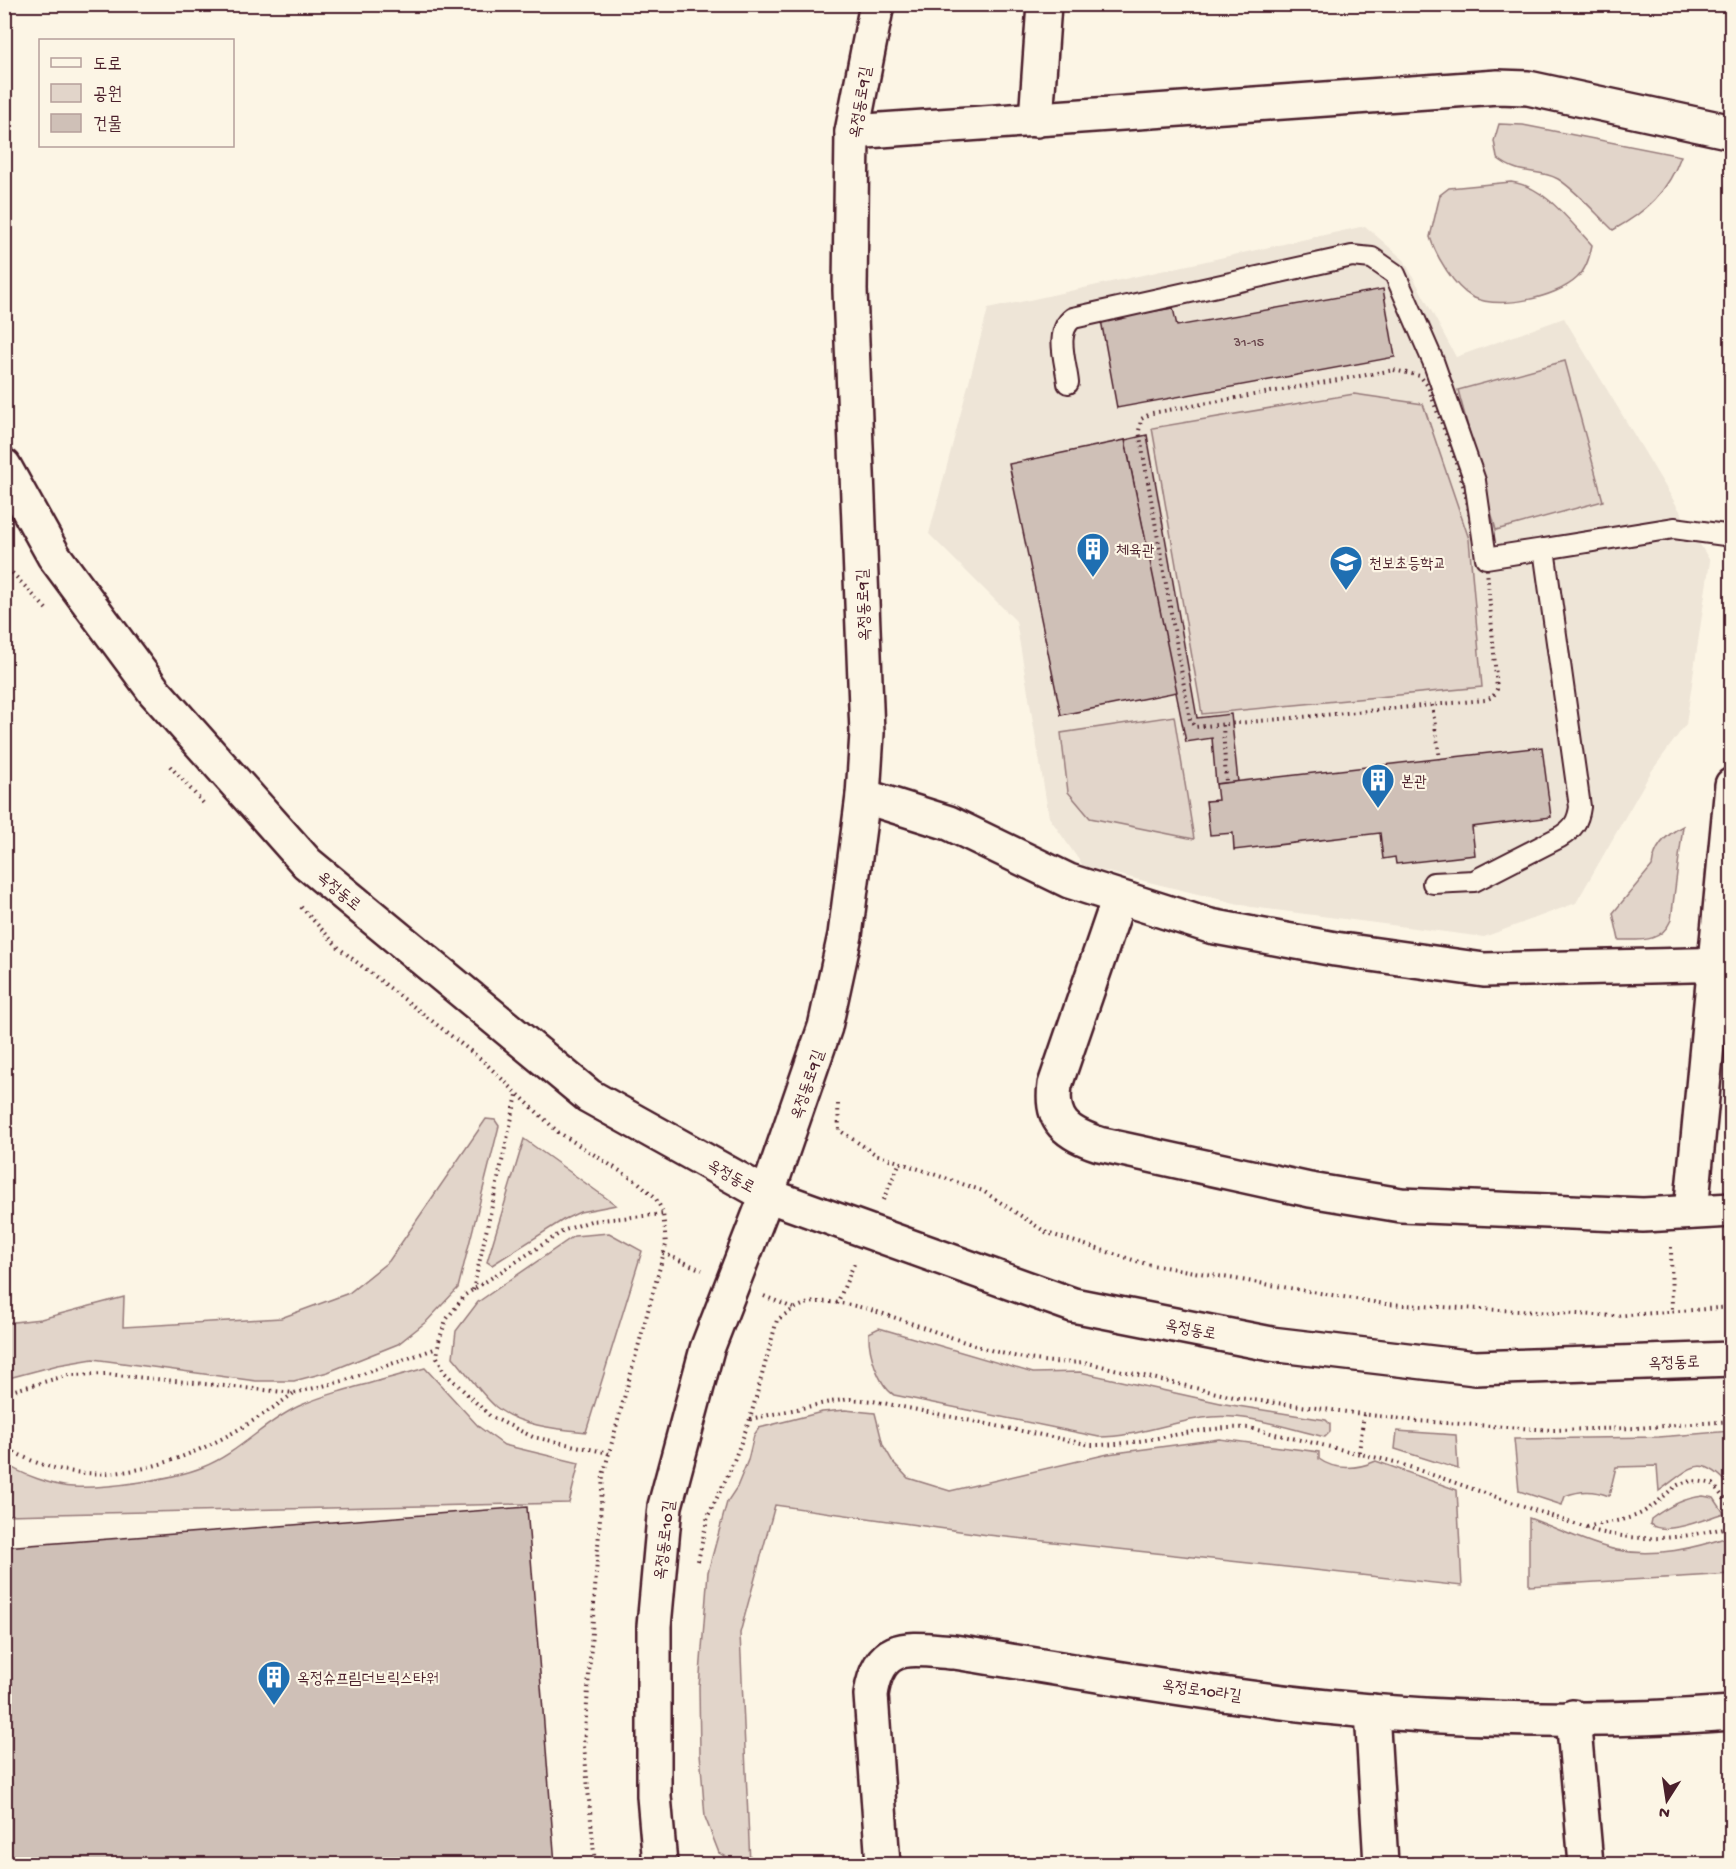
<svg xmlns="http://www.w3.org/2000/svg" width="1736" height="1869" viewBox="0 0 1736 1869" font-family="'Gochi Hand','Poor Story',sans-serif">
	<style>
		.built { fill: #eee5d7 }
		.green { fill: #e2d5ca; stroke: #967a7a; stroke-width: 1.5 }
		.building { fill: #cfc0b7; stroke: #4a1f2b; stroke-width: 1.5 }
		.lines { fill: none; stroke-linecap: round; stroke-linejoin: round }
		.service-casing { stroke: #4a1f2b; stroke-width: 24 }
		.minor-casing { stroke: #4a1f2b; stroke-width: 38 }
		.tertiary-casing { stroke: #4a1f2b; stroke-width: 38 }
		.path { stroke: #4a1f2b; stroke-width: 4; stroke-dasharray: 1.5 4.5; stroke-linecap: butt }
		.service { stroke: #fcf5e5; stroke-width: 20 }
		.minor { stroke: #fcf5e5; stroke-width: 33 }
		.tertiary { stroke: #fcf5e5; stroke-width: 33 }
		.labels { text-anchor: middle; stroke-width: 4.5; stroke-linejoin: round; paint-order: stroke }
		.number-label { font-size: 14px; fill: #6b474e }
		.street-label { font-size: 16px; fill: #4a1f2b; stroke: #fcf5e5 }
		.poi-label { font-size: 16px; fill: #4a1f2b; stroke: #fcf5e5; text-anchor: start }
	</style>
	<rect width="100%" height="100%" fill="#fcf5e5"/>
	<filter id="ink" filterUnits="userSpaceOnUse"><feTurbulence type="fractalNoise" baseFrequency=".0167" numOctaves="2"/><feDisplacementMap in="SourceGraphic" scale="12" xChannelSelector="R" yChannelSelector="G"/><feConvolveMatrix kernelMatrix="1 2 1 2 8 2 1 2 1" color-interpolation-filters="sRGB"/></filter>
	<g filter="url(#ink)">
		<path class="built" d="M1365 226 1404 260 1456 357 1564 318 1710 561 1686 724 1651 772 1576 903 1484 937 1251 907 1083 866 1049 817 1016 621 929 534 988 309Z"/>
		<g class="green">
			<path d="M1499 124 1523 125 1681 156C1668 192 1646 212 1613 230 1597 215 1576 190 1558 179 1536 167 1522 178 1497 158L1494 141Z"/>
			<path d="M1511 182C1545 186 1570 222 1592 245 1590 256 1586 270 1577 278 1556 298 1499 310 1472 297 1454 287 1436 256 1430 237L1440 195 1449 188Z"/>
			<path d="M1565 361 1603 501 1496 530 1458 390Z"/>
			<path d="M1354 394 1423 404 1469 539 1482 687 1202 714 1152 428Z"/>
			<path d="M1174 716 1194 839 1090 818 1068 792 1061 733Z"/>
			<path d="M1683 826 1671 920C1661 943 1641 940 1619 940L1613 913 1652 866C1654 847 1667 834 1683 826Z"/>
			<path d="M486 1119 495 1120 499 1126 458 1288 427 1321 398 1344 328 1372 294 1381H256L93 1359 58 1365 5 1379V1323L41 1319 124 1297 123 1327 281 1318 349 1293 389 1261Z"/>
			<path d="M524 1139 616 1205 580 1212 563 1220 492 1265 487 1262Z"/>
			<path d="M609 1233 642 1251 586 1432C557 1429 520 1426 496 1407 480 1393 467 1373 453 1357L456 1331 478 1302 574 1236Z"/>
			<path d="M879 1328 1033 1373 1080 1372 1225 1404 1326 1420 1330 1424V1432L1325 1437C1289 1429 1250 1414 1212 1417 1174 1420 1138 1437 1099 1437L894 1395C878 1385 868 1351 869 1333Z"/>
			<path d="M425 1368 479 1427 504 1445 579 1463 569 1503 5 1515V1463C17 1473 57 1487 73 1487 105 1489 174 1479 203 1467 239 1453 264 1422 299 1406 335 1390 386 1380 425 1368Z"/>
			<path d="M845 1410 875 1413 883 1445 893 1462 908 1478 950 1491 1108 1454 1219 1439 1319 1452V1459C1335 1471 1358 1469 1376 1461L1457 1490 1462 1586 988 1535 775 1505 740 1633 750 1864H740L719 1853 705 1817 700 1753 699 1687 708 1572 727 1502 737 1487 748 1460 754 1435 759 1428 822 1412Z"/>
			<path d="M1397 1431 1456 1435 1458 1469 1395 1449Z"/>
			<path d="M1731 1431V1487C1700 1451 1691 1468 1659 1491L1657 1466 1616 1467 1609 1496C1593 1490 1581 1490 1565 1496L1562 1505 1519 1491 1514 1439 1659 1437Z"/>
			<path d="M1703 1496 1714 1498 1724 1513C1707 1518 1665 1537 1650 1524L1651 1519C1667 1507 1683 1498 1703 1496Z"/>
			<path d="M1529 1518C1557 1528 1588 1544 1617 1550 1655 1558 1695 1548 1731 1536V1574L1529 1586Z"/>
		</g>
		<g class="building">
			<path d="M1383 289 1395 357 1117 408 1101 320 1173 308 1177 326Z"/>
			<path d="M1147 435 1197 718 1231 714 1238 782 1216 784 1212 738 1186 742 1125 440Z"/>
			<path d="M1125 440 1177 692 1061 715 1009 464Z"/>
			<path d="M1542 747 1551 817 1472 827 1475 855 1396 864 1395 857 1383 859 1380 833 1234 850 1233 833 1210 835 1206 801 1218 800 1216 784Z"/>
			<path d="M527 1507 555 1864H4V1547Z"/>
		</g>
		<g class="lines">
			<defs>
				<g id="service">
					<path d="M1068 383C1066 362 1054 332 1073 318L1352 256 1372 258 1395 274 1433 361 1475 481 1486 558 1544 549"/>
					<path d="M1433 883 1474 881 1560 837C1573 829 1578 822 1580 807L1544 549 1674 528 1732 536"/>
				</g>
				<g id="minor">
					<path d="M1036 120 1044 4"/>
					<path d="M852 132 1498 87 1528 88 1732 132"/>
					<path d="M863 796 949 823 1069 881 1210 926 1335 949 1484 970 1732 964"/>
					<path d="M1119 898 1055 1085C1050 1122 1067 1133 1099 1144L1310 1190 1401 1205 1643 1215 1732 1210"/>
					<path d="M1691 1212 1732 785"/>
					<path d="M1372 1711 1381 1864"/>
					<path d="M1573 1717 1586 1864"/>
					<path d="M660 1864 654 1796V1626L665 1506 707 1349 767 1195 825 1027 845 935 863 796 867 733 850 290 852 132 877 4"/>
					<path d="M883 1864 871 1695C879 1640 909 1649 954 1652 1078 1671 1202 1694 1327 1707 1461 1721 1598 1723 1732 1713"/>
				</g>
				<path id="tertiary" d="M4 466 54 556 154 691 307 863 589 1096 767 1195 1073 1305 1271 1344 1475 1368 1732 1359"/>
			</defs>
			<use href="#service" class="service-casing"/>
			<use href="#minor" class="minor-casing"/>
			<use href="#tertiary" class="tertiary-casing"/>
			<g class="path">
				<path d="M1394 370 1420 376 1428 386C1442 427 1462 469 1469 512 1472 528 1471 548 1486 558L1497 689 1493 697 1485 700 1195 727 1190 720 1139 431 1141 419 1152 413Z"/>
				<path d="M4 564 49 612"/>
				<path d="M1432 705 1440 759"/>
				<path d="M1223 725 1226 783"/>
				<path d="M170 766 205 805"/>
				<path d="M301 907 340 949 482 1060 558 1132 639 1183 655 1197 663 1212 666 1245 603 1475 584 1746 595 1864"/>
				<path d="M838 1104 839 1130 875 1154 983 1191 1047 1233 1146 1264 1385 1304 1615 1316 1732 1307"/>
				<path d="M883 1200 900 1162"/>
				<path d="M1671 1247 1672 1312"/>
				<path d="M663 1253 702 1270"/>
				<path d="M473 1290 517 1095"/>
				<path d="M764 1296 793 1308"/>
				<path d="M837 1304 854 1264"/>
				<path d="M4 1393 69 1375 106 1374 294 1393 343 1381 437 1348"/>
				<path d="M750 1419 830 1402 850 1399 873 1401 1091 1445C1144 1446 1196 1425 1249 1428L1395 1462 1595 1531C1647 1543 1680 1539 1732 1526"/>
				<path d="M4 1446C101 1508 211 1454 294 1393"/>
				<path d="M1359 1452 1364 1414"/>
				<path d="M609 1453 533 1437 490 1416 444 1372 437 1357 439 1341 446 1320 465 1295 565 1230 591 1221 664 1214"/>
				<path d="M1587 1527C1604 1522 1630 1521 1645 1511 1674 1493 1673 1474 1713 1484L1732 1509"/>
				<path d="M698 1561 708 1516 730 1471 750 1419 777 1320C787 1313 797 1306 809 1303 837 1298 872 1310 899 1319 959 1339 1020 1367 1084 1362L1238 1398 1417 1421 1551 1430 1637 1428 1732 1421"/>
			</g>
			<use href="#service" class="service"/>
			<use href="#minor" class="minor"/>
			<use href="#tertiary" class="tertiary"/>
		</g>
	</g>
	<defs>
		<symbol id="building-pin" viewBox="-11 -11 22 30"><path d="M0 17L-7.5 6A9.5 9.5 0 1 1 7.5 6Z" fill="#1f6fb2" stroke="#fcf5e5"/><path d="M-4-6H4V6H1V3H-1V6H-4ZM-2.5-4.3h1.7v1.8h-1.7ZM.8-4.3h1.7v1.8H.8ZM-2.5-1h1.7V.8h-1.7ZM.8-1h1.7V.8H.8Z" fill="#fff"/></symbol>
		<symbol id="school-pin" viewBox="-11 -11 22 30"><path d="M0 17L-7.5 6A9.5 9.5 0 1 1 7.5 6Z" fill="#1f6fb2" stroke="#fcf5e5"/><path d="M0-5L7-2L0 1L-7-2ZM-4 1L0 2.5L4 1V4Q0 6-4 4Z" fill="#fff"/></symbol>
	</defs>
	<g fill-rule="evenodd">
		<use href="#building-pin" x="1074" y="530" width="38" height="52"/>
		<use href="#school-pin" x="1327" y="543" width="38" height="52"/>
		<use href="#building-pin" x="1359" y="761" width="38" height="52"/>
		<use href="#building-pin" x="255" y="1658" width="38" height="52"/>
	</g>
	<g class="labels">
		<g class="number-label">
			<text x="1249" y="346">31-15</text>
		</g>
		<g class="street-label">
			<text transform="translate(859 102) rotate(-81)" y="6">옥정동로9길</text>
			<text transform="translate(862 605) rotate(-92)" y="6">옥정동로9길</text>
			<text transform="translate(340 890) rotate(40)" y="6">옥정동로</text>
			<text transform="translate(806 1084) rotate(-71)" y="6">옥정동로9길</text>
			<text transform="translate(732 1175) rotate(29)" y="6">옥정동로</text>
			<text transform="translate(1191 1328) rotate(11)" y="6">옥정동로</text>
			<text transform="translate(1674 1361) rotate(-2)" y="6">옥정동로</text>
			<text transform="translate(663 1540) rotate(-83)" y="6">옥정동로10길</text>
			<text transform="translate(1202 1689) rotate(8)" y="6">옥정로10라길</text>
		</g>
		<g class="poi-label">
			<text x="1116" y="555">체육관</text>
			<text x="1369" y="568">천보초등학교</text>
			<text x="1401" y="786">본관</text>
			<text x="297" y="1683">옥정슈프림더브릭스타워</text>
		</g>
	</g>
	<rect width="1736" height="1869" fill="none" stroke="#fcf5e5" stroke-width="24"/>
	<rect x="12" y="12" width="1712" height="1845" fill="none" stroke="#4a1f2b" stroke-width="2" filter="url(#ink)"/>
	<rect x="39" y="39" width="195" height="108" fill="#fcf5e5" stroke="#b59f9b" stroke-width="1.5"/>
	<rect x="51" y="58" width="30" height="9" fill="#fcf5e5" stroke="#b59f9b" stroke-width="1.5"/>
	<text x="93" y="69" font-size="18" fill="#4a1f2b">도로</text>
	<rect x="51" y="84" width="30" height="18" fill="#e2d5ca" stroke="#b59f9b" stroke-width="1.5"/>
	<text x="93" y="99" font-size="18" fill="#4a1f2b">공원</text>
	<rect x="51" y="114" width="30" height="18" fill="#cfc0b7" stroke="#b59f9b" stroke-width="1.5"/>
	<text x="93" y="129" font-size="18" fill="#4a1f2b">건물</text>
	<g transform="translate(1667 1800) rotate(192)" stroke="#fcf5e5" stroke-width="4.5" paint-order="stroke">
	<path d="M0-4.5L10 22L0 15L-10 22Z" fill="#4a1f2b"/>
	<text y="-9" font-size="16" font-weight="bold" text-anchor="middle" fill="#4a1f2b">N</text>
	</g>
</svg>
